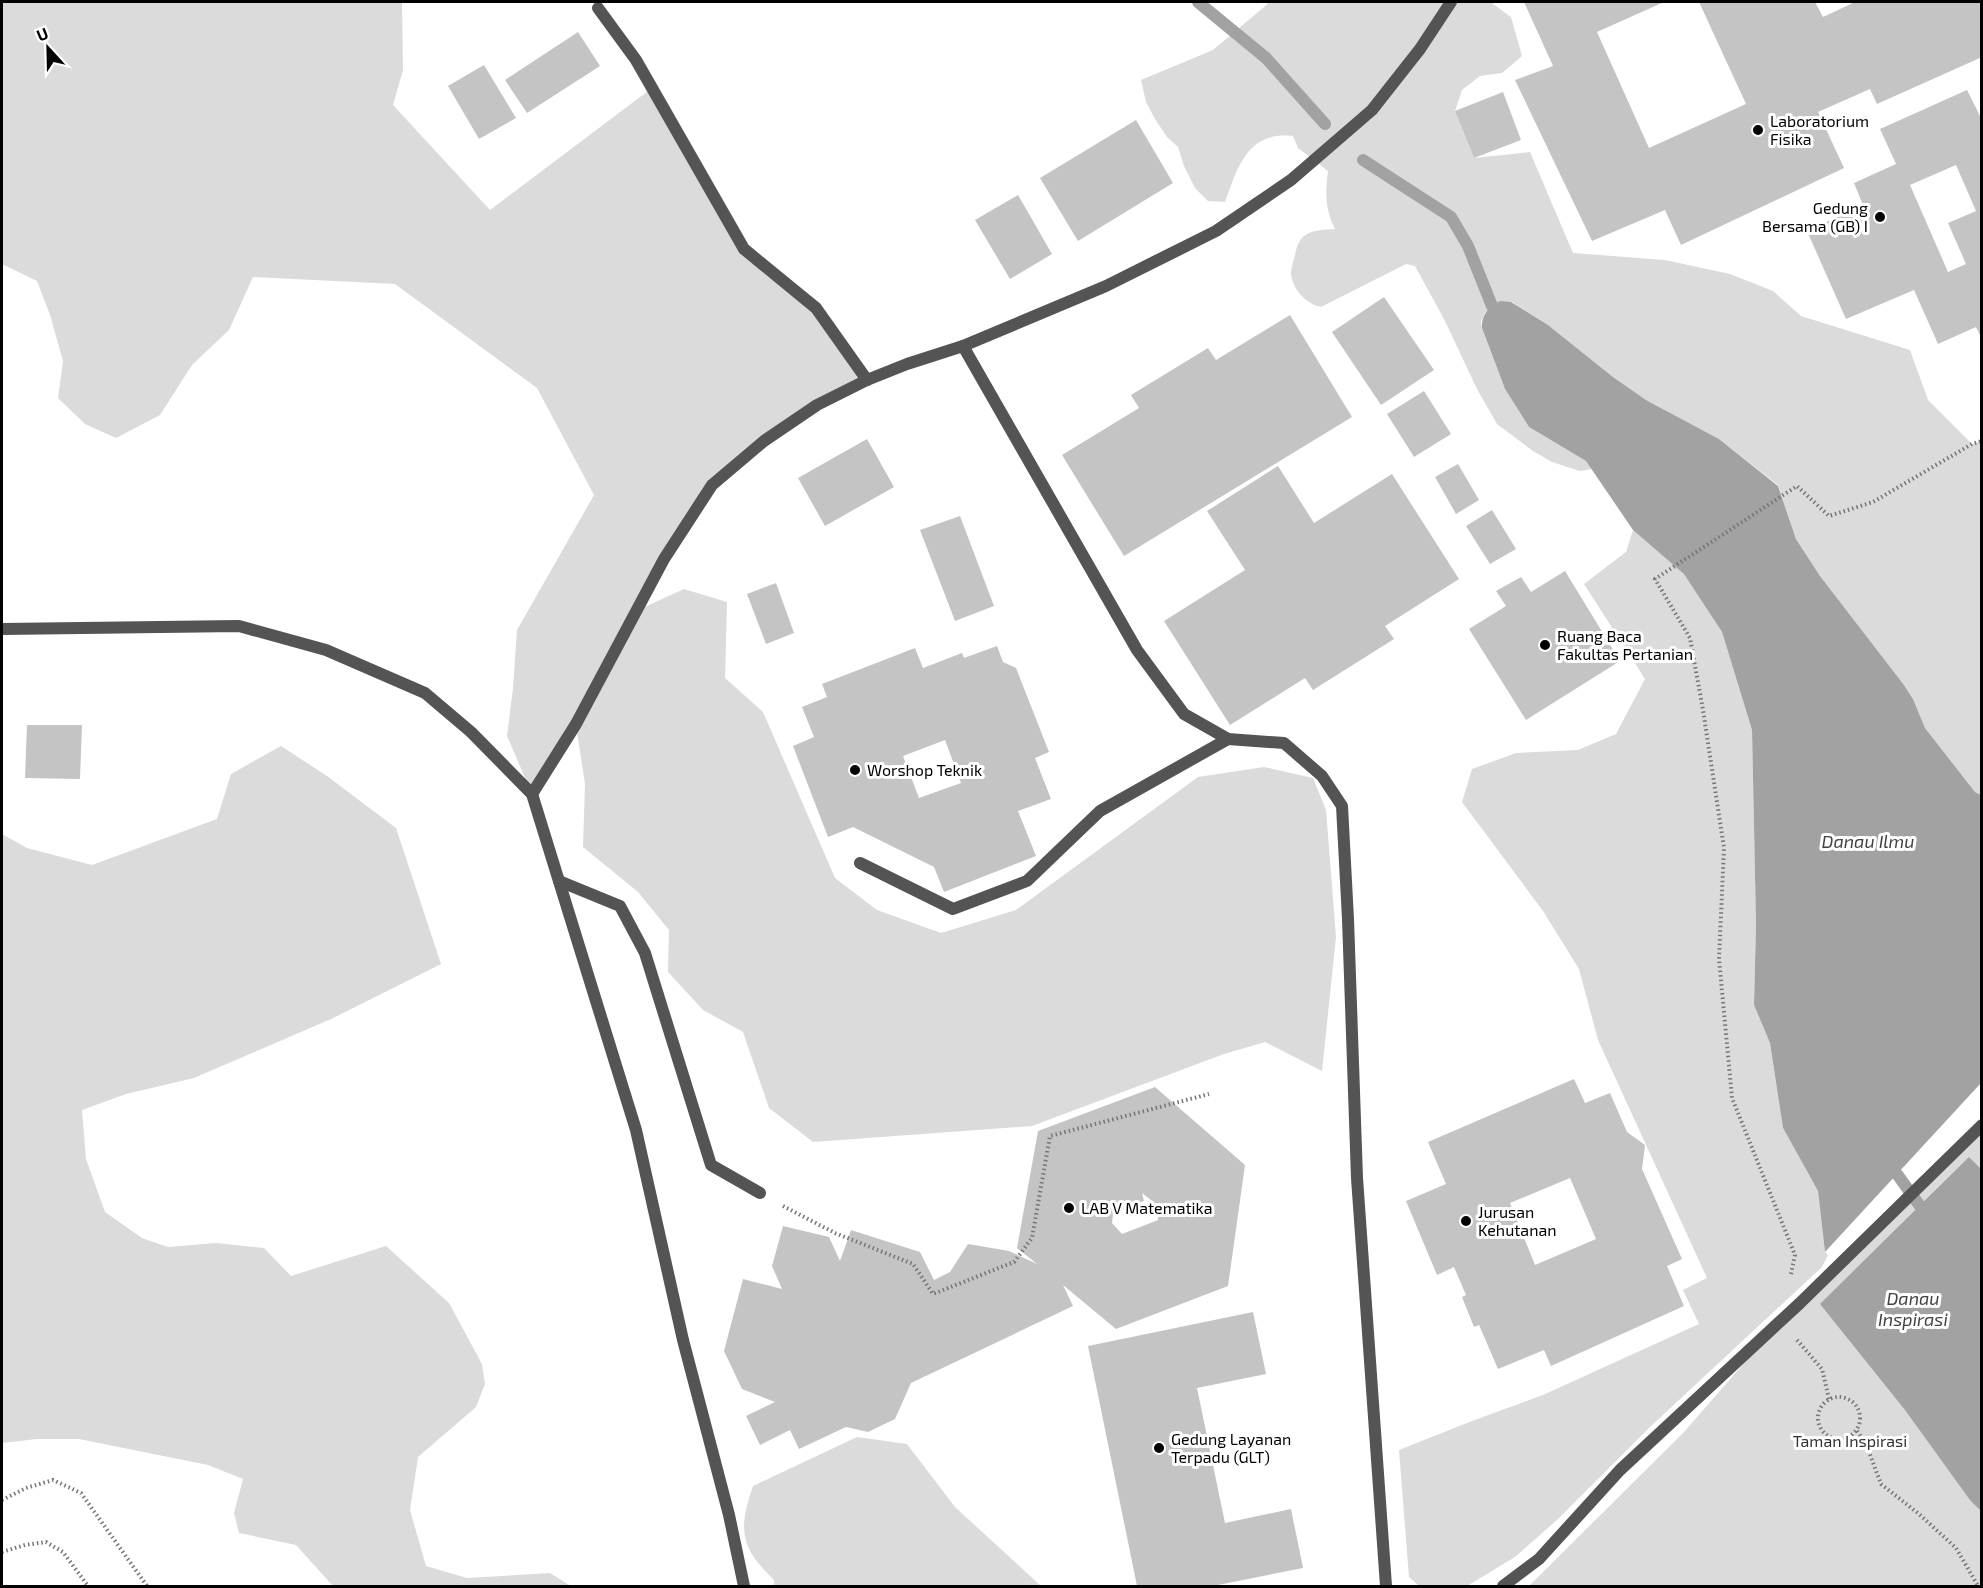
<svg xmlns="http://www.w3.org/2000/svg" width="1983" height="1588" viewBox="0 0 1983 1588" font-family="'Exo 2',sans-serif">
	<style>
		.green { fill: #dbdbdb }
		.water { fill: #a2a2a2 }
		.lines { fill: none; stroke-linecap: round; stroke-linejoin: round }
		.stream { stroke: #a2a2a2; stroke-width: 12 }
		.building { fill: #c4c4c4; fill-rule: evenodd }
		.path { stroke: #767676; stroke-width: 4; stroke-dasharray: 1.5 3; stroke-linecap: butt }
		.lane { stroke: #545454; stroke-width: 12 }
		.poi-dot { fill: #000; stroke: #fff; stroke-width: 2 }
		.labels { text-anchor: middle; stroke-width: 6; stroke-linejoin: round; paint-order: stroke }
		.poi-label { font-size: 16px; fill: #000; stroke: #fff; text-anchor: start }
		.park-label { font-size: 16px; fill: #323232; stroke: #fff }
		.water-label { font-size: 18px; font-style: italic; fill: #434343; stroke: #fff }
	</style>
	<rect width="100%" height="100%" fill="#fff"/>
	<g class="green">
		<path d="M2 2H402L403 70 393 105 490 210 652 88 744 249 816 308 867 380 817 405 712 485 638 610 684 589 727 602 725 678 763 712 835 878 877 910 941 933 1016 910 1198 777 1264 767 1313 778 1326 810 1336 937 1322 1071 1265 1042 1224 1054 1032 1126 813 1142 769 1108 743 1032 703 1010 668 972 669 930 638 892 583 847 585 784 576 725 532 794 507 736 513 688 517 630 594 495 537 388 395 284 253 277 229 330 192 365 160 415 116 438 85 424 58 398 63 361 50 315 37 281 2 264Z"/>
		<path d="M1270 2H1493V4L1511 17 1522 56 1502 73 1480 76 1462 90 1455 111 1474 158 1530 152 1573 253 1665 260 1730 274 1773 291 1801 316 1910 350 1928 400 1972 444 1981 441V795L1975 792 1925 728 1913 699 1904 685 1820 576 1796 539 1778 485 1719 439 1646 400 1613 377 1548 325 1512 302 1485 313 1481 322 1482 328 1505 389 1529 427 1586 461 1592 469 1580 471 1552 462 1533 451 1497 424 1477 389 1445 321 1415 266 1406 264 1321 307C1307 304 1292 290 1291 273 1291 269 1293 263 1294 259 1296 251 1297 243 1303 237 1312 229 1324 230 1335 229 1325 209 1325 193 1328 171L1298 148 1293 136C1247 131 1238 167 1225 202L1208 201 1195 188 1184 166 1178 147 1167 137 1155 119 1146 102 1141 80 1213 50Z"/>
		<path d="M1633 530 1684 573 1722 632 1752 730 1756 924 1754 1005 1770 1043 1783 1128 1818 1191 1825 1252 1828 1255 1822 1267 1650 1427 1557 1520 1515 1557 1467 1586H1419L1409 1577 1399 1450 1472 1421 1543 1395 1699 1324 1683 1290 1707 1278 1598 1040 1579 969 1543 911 1462 802 1472 769 1516 753 1578 750 1616 734 1645 679 1584 584 1626 552Z"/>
		<path d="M281 746 327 776 396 828 441 964 331 1019 194 1078 126 1094 82 1110 86 1159 105 1212 142 1238 168 1247 216 1243 264 1248 291 1276 386 1246 449 1303 482 1364 485 1384 476 1407 418 1457 410 1510 426 1566 467 1578 550 1573 571 1586H333L296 1545 239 1533 234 1513 243 1479 208 1465 79 1439H37L2 1443V834L27 848 92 865 217 819 231 774Z"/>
		<path d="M1981 1119V1586H1529L1684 1432 1780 1322Z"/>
		<path d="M857 1437 907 1444 955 1507 1041 1586H774V1580C740 1547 738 1530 753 1486Z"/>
	</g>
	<g class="water">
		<path d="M1500 301 1511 302 1548 325 1613 377 1646 400 1719 439 1778 486 1796 539 1820 576 1904 685 1913 699 1925 728 1975 792 1981 795V1083L1825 1252 1818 1191 1783 1128 1770 1043 1754 1005 1756 924 1752 730 1722 632 1684 574 1633 530 1586 461 1529 427 1505 389 1482 328C1481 315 1489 307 1500 301Z"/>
		<path d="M1969 1157 1982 1170 1981 1511 1970 1500 1905 1410 1820 1304Z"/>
	</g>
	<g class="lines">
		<g class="stream">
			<path d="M1198 2 1266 58 1325 124"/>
			<path d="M1363 160 1451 217 1468 246 1492 306"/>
			<path d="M1897 1174 1920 1206"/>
		</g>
	</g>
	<g class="building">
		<path d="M1524 2H1664L1597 32 1649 148 1746 104 1699 2H1815L1823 17 1855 2H1982V57L1877 104 1870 89 1818 112 1844 168 1681 245 1665 210 1592 241 1515 80 1553 66Z"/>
		<path d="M578 32 600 66 527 113 505 80Z"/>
		<path d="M484 65 516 118 479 139 448 86Z"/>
		<path d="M1967 90 1982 120V339L1976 327 1938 344 1914 290 1846 319 1807 231 1863 205 1854 183 1896 164 1880 129ZM1956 165 1976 211 1948 223 1966 264 1948 272 1910 185Z"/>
		<path d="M1503 92 1521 140 1474 158 1455 111Z"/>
		<path d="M1136 120 1173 183 1078 241 1040 178Z"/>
		<path d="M1018 195 1052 254 1010 279 975 220Z"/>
		<path d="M1384 297 1434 370 1381 405 1332 332Z"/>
		<path d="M1290 315 1352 417 1124 556 1062 455 1139 408 1131 395 1208 348 1216 360Z"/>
		<path d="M1424 391 1451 434 1414 457 1387 414Z"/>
		<path d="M867 439 894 487 825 526 798 478Z"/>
		<path d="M1458 464 1479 500 1456 514 1435 477Z"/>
		<path d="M1278 466 1314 523 1392 474 1459 579 1385 626 1394 639 1313 690 1305 678 1230 725 1164 621 1245 570 1207 511Z"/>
		<path d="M1492 510 1516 549 1490 564 1466 526Z"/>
		<path d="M960 516 994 606 955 621 920 530Z"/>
		<path d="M1565 571 1620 661 1526 720 1469 629 1506 606 1496 591 1521 577 1531 592Z"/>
		<path d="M776 583 794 633 766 644 747 594Z"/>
		<path d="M997 646 1003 662 1016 668 1049 752 1035 758 1051 799 1018 811 1036 856 944 892 934 867 853 827 828 837 793 746 814 737 802 707 827 697 822 684 915 648 923 668 962 653 964 658ZM945 740 961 783 919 798 903 756Z"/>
		<path d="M27 725H82L80 779 25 778Z"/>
		<path d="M1574 1079 1585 1103 1610 1093 1627 1132 1645 1145 1642 1169 1682 1259 1667 1266 1684 1306 1551 1366 1544 1350 1498 1369 1479 1325 1474 1327 1462 1297 1466 1295 1454 1267 1437 1275 1406 1201 1446 1184 1428 1142ZM1570 1178 1596 1239 1535 1265 1510 1203Z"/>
		<path d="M1155 1087 1245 1165 1228 1286 1116 1329 1063 1285 1073 1306 911 1383 895 1419 868 1432 846 1427 799 1449 790 1430 760 1445 746 1416 775 1402 742 1389 724 1351 743 1279 782 1289 772 1266 783 1226 829 1237 840 1261 851 1230 920 1252 934 1280 950 1272 968 1244 1009 1251 1037 1264 1017 1248 1038 1131ZM1142 1193 1157 1205 1158 1220 1122 1234 1112 1223 1114 1204 1118 1211 1144 1201Z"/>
		<path d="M1253 1312 1266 1374 1197 1388 1225 1523 1291 1509 1303 1568 1213 1586H1137L1088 1346Z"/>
	</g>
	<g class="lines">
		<g class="path">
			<path d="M783 1206 835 1233 913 1264 933 1294 1014 1262 1032 1238 1050 1136 1209 1094"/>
			<path d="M1791 1274 1795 1255 1732 1098 1719 959 1724 848 1703 710 1690 638 1655 579 1797 486 1829 516 1873 502 1972 444 1982 441"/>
			<path d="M1797 1340 1822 1369 1829 1399"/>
			<circle cx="1839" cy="1418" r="21"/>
			<path d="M1857 1431 1866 1444 1881 1484 1919 1514 1956 1548 1978 1586"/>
			<path d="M2 1500 26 1488 53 1480 81 1493 147 1586"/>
			<path d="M2 1552 25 1545 46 1542 63 1552 88 1586"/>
		</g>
		<g class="lane">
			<path d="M598 8 636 60 744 249 816 308 867 380"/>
			<path d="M963 346 1137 650 1184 714 1228 739 1284 743 1322 776 1342 806 1348 919 1357 1178 1386 1586"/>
			<path d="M2 629 239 626 326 650 425 693 471 732 532 794 636 1130 683 1340 729 1515 744 1586"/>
			<path d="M532 794 576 724 664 559 712 485 764 441 817 405 867 380 907 364 963 346 1106 286 1216 231 1291 180 1372 110 1420 49 1451 2"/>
			<path d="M860 863 953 909 1027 881 1100 811 1228 739"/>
			<path d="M559 881 620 906 645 953 711 1165 760 1193"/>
			<path d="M1503 1586 1539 1559 1620 1470 1800 1303 1982 1125"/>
		</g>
	</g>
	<g class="poi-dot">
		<circle cx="1758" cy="130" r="6"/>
		<circle cx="1880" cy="217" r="6"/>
		<circle cx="1545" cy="645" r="6"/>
		<circle cx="855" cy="770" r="6"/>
		<circle cx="1069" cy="1208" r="6"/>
		<circle cx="1466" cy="1221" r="6"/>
		<circle cx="1159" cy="1448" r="6"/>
	</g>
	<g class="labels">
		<g class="poi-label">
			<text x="1770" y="127">Laboratorium<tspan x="1770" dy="18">Fisika</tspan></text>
			<text x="1868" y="214" text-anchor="end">Gedung<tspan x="1868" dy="18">Bersama (GB) I</tspan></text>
			<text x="1557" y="642">Ruang Baca<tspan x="1557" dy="18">Fakultas Pertanian</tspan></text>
			<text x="867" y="776">Worshop Teknik</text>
			<text x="1081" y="1214">LAB V Matematika</text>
			<text x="1478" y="1218">Jurusan<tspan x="1478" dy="18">Kehutanan</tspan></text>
			<text x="1171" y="1445">Gedung Layanan<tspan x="1171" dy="18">Terpadu (GLT)</tspan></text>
		</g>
		<g class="park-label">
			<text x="1850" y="1447">Taman Inspirasi</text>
		</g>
		<g class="water-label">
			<text x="1868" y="848">Danau Ilmu</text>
			<text x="1913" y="1305">Danau<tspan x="1913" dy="21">Inspirasi</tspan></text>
		</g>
	</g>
	<rect width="1983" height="1588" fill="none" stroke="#000000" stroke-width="6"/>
	<g transform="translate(48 48) rotate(338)" stroke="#ffffff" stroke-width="4.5" paint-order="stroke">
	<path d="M0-4.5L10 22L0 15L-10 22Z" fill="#000000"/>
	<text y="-9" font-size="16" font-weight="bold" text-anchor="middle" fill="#000000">U</text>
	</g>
</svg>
